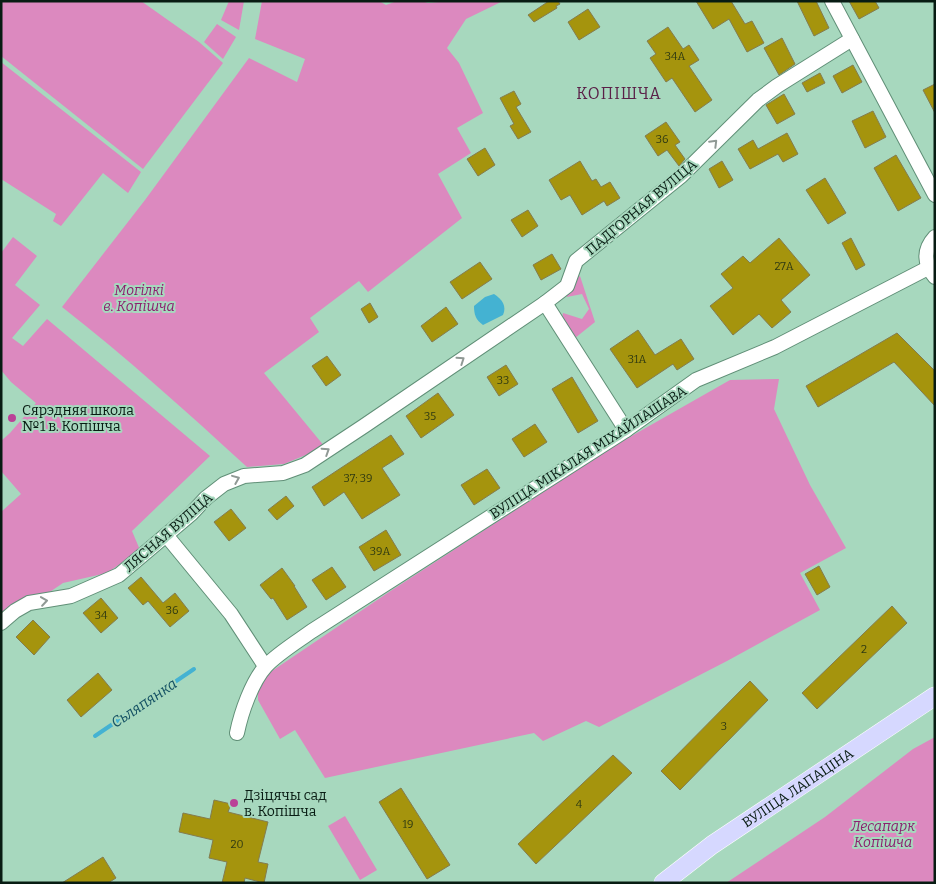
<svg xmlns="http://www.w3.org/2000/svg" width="936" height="884" viewBox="0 0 936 884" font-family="Bitter,serif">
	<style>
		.green { fill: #dc89bf }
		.water { fill: #44b2d2 }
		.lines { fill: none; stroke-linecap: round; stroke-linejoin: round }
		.stream { stroke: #44b2d2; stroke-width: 4 }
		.building { fill: #a5940d; stroke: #837c50 }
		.minor-casing { stroke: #608f77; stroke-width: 16 }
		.major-casing { stroke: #fff; stroke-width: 19 }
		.minor { stroke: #fff; stroke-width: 14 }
		.major { stroke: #d6d8ff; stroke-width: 18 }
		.oneway { stroke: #909995 }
		.poi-dot { fill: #ba4297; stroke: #a7d8be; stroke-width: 2 }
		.labels { text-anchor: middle; stroke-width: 4; stroke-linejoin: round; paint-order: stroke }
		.number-label { font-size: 11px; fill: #2f3a12 }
		.street-label { font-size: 14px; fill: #081c13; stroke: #a7d8be }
		.park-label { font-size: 14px; font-style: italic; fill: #8c206f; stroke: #a7d8be }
		.poi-label { font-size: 14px; fill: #081c13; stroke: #a7d8be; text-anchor: start }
		.water-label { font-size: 15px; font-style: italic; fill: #145163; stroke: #a7d8be }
		.quarter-label { font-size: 16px; letter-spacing: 1px; fill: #5a2048; stroke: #a7d8be }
	</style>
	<rect width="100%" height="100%" fill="#a7d8be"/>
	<g class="green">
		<path d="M1 1H141L199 42 223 63 143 169 1 56Z"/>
		<path d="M229 1H244L239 30 221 20Z"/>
		<path d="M262 1H379L386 5 397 1H422L428 3 449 1H503L466 19 447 48 459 63 483 113 457 128 471 153 438 174 462 218 368 292 359 281 310 318 319 332 264 373 325 447 284 464 247 467C187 412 126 357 62 307L145 200 249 58 297 82 305 59 255 39Z"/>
		<path d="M217 24 236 37 223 59 204 42Z"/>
		<path d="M1 62 141 172 128 193 103 173 61 226 53 221 56 214 1 179Z"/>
		<path d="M13 237 37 256 15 285 40 305 12 338 23 346 47 319 210 456 132 531 140 550 107 573 63 583 1 625V512L21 494 1 471V441L10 433 36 403 11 382 1 370V253Z"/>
		<path d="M580 276 595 322 575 338 562 319 563 313 582 319 589 309 582 294 567 297 566 294 576 278Z"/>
		<path d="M779 379 774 409 810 485 846 548 800 573 820 610 727 661 599 727 586 721 543 741 534 733 325 778 295 730 280 739 258 700V691L269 673 389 592 614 446 730 380Z"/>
		<path d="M935 737V883H726L825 817 913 749Z"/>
		<path d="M345 816 377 870 360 880 328 826Z"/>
	</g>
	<path class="water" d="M494 294C502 299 507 306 503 315L483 325C476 320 474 315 474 306L485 297Z"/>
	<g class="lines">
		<path class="stream" d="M95 736 194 669"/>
	</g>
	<g class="building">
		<path d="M549 1H558L560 4 556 6 557 8 534 22 528 15Z"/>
		<path d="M696 1H731L745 24 752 21 764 43 747 52 729 19 713 29Z"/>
		<path d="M797 1H816L829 28 814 36Z"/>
		<path d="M849 1H875L879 8 859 19Z"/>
		<path d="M588 9 600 27 579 40 568 22Z"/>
		<path d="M668 27 683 49 689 45 699 60 689 66 712 100 695 112 672 78 666 82 650 58 656 54 647 41Z"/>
		<path d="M782 38 795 64 779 75 764 48Z"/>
		<path d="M853 65 862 82 842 93 833 76Z"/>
		<path d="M820 73 825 83 807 92 802 83Z"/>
		<path d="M935 84V113L923 90Z"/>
		<path d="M514 91 521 104 516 107 531 132 518 139 510 126 514 124 500 98Z"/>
		<path d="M784 94 795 114 777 124 766 105Z"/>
		<path d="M873 111 886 137 865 148 852 121Z"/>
		<path d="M666 122 680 142 675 145 685 159 679 166 667 150 658 156 645 136Z"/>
		<path d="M787 133 798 154 783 162 778 154 750 169 738 149 753 140 758 149Z"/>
		<path d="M485 148 495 165 478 176 467 159Z"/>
		<path d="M896 155 921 198 898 211 874 168Z"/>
		<path d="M580 161 592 181 596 179 601 187 610 182 620 198 607 206 604 201 582 215 570 195 561 200 549 180Z"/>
		<path d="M722 161 733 180 719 188 709 169Z"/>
		<path d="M825 178 846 213 828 224 806 190Z"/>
		<path d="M528 210 538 226 522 237 511 220Z"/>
		<path d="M779 238 810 275 781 300 791 312 772 328 759 314 733 335 710 306 733 288 721 274 743 256 750 263Z"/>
		<path d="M851 238 865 265 856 270 842 243Z"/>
		<path d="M552 254 561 269 541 280 533 265Z"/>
		<path d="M480 262 492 279 462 299 450 282Z"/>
		<path d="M370 303 378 317 369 323 361 309Z"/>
		<path d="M446 307 458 324 432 342 421 326Z"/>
		<path d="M638 330 655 355 681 339 694 359 677 370 673 364 637 388 610 349Z"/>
		<path d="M897 333 935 371V406L894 362 818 407 806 386Z"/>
		<path d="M327 356 341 375 326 386 312 366Z"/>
		<path d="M506 365 518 384 499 396 487 377Z"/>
		<path d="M572 377 598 421 578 433 552 389Z"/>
		<path d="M438 393 454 415 421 438 406 416Z"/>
		<path d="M535 424 547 442 524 457 512 439Z"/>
		<path d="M391 435 404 454 382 468 400 495 362 519 344 492 324 506 312 487Z"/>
		<path d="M487 469 500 488 474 505 461 485Z"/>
		<path d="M286 496 294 506 277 520 268 510Z"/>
		<path d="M231 509 246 528 229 541 214 522Z"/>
		<path d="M386 530 401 555 374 571 359 547Z"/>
		<path d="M819 566 830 587 817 595 805 574Z"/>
		<path d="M332 567 346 587 326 600 312 580Z"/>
		<path d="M282 568 295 586H294L307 607 287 620 273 598 271 599 260 585Z"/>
		<path d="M141 577 163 603 175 593 189 611 170 627 148 601 143 605 128 588Z"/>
		<path d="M101 598 118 618 101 633 83 613Z"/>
		<path d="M892 606 907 623 817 709 802 693Z"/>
		<path d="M33 620 50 637 34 655 16 637Z"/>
		<path d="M98 673 112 690 81 717 67 700Z"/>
		<path d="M750 681 768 700 680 790 661 771Z"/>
		<path d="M613 755 632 773 536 864 518 844Z"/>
		<path d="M401 788 450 865 427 879 379 802Z"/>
		<path d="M214 800 231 804 228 812 268 822 258 862 268 864 264 883 245 878 244 883H222L227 862 209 858 213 840 179 832 183 813 210 819Z"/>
		<path d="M103 857 116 878 108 883H62Z"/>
	</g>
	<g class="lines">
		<defs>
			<g id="minor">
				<path d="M832 1 935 195"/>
				<path d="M935 237C923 250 924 264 935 277"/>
				<path d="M545 303 626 430"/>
				<path d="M166 535 231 614 265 666"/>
				<path d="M1 623 15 611 29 603 71 596 119 575 191 514 206 498 224 484 244 476 283 473 305 465 364 426 545 303 567 286 576 261 681 176 758 100 777 86 852 39"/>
				<path d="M237 733C241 713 252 681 266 666 277 654 298 641 312 631L626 430 696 380 775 347 928 268"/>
			</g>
			<g id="major">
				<path id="s1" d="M663 883 712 845 935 696"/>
			</g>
		</defs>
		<use href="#minor" class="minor-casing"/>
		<use href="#major" class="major-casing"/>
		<use href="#minor" class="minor"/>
		<use href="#major" class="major"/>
	</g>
	<defs><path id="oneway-chevron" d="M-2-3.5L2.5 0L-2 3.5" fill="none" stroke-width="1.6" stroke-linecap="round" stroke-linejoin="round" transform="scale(1.25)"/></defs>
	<g class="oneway">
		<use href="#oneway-chevron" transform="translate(714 143) rotate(-45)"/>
		<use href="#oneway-chevron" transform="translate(461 360) rotate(-34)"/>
		<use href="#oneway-chevron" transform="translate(326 451) rotate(-33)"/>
		<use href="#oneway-chevron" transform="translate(236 479) rotate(-22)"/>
		<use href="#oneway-chevron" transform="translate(44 601) rotate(-8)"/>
	</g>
	<g class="poi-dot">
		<circle cx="12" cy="418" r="5"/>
		<circle cx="234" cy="803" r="5"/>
	</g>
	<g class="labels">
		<g class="number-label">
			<text x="675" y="60">34А</text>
			<text x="662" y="143">36</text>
			<text x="784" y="270">27А</text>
			<text x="637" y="363">31А</text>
			<text x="503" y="384">33</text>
			<text x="430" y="420">35</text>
			<text x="358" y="482">37; 39</text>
			<text x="380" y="555">39А</text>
			<text x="172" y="614">36</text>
			<text x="101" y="619">34</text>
			<text x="864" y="653">2</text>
			<text x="724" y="730">3</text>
			<text x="579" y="808">4</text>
			<text x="408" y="828">19</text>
			<text x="237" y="848">20</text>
		</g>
		<g class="street-label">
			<text transform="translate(641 207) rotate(-40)" y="5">ПАДГОРНАЯ ВУЛІЦА</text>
			<text transform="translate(588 452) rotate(-33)" y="5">ВУЛІЦА МІКАЛАЯ МІХАЙЛАШАВА</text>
			<text transform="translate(168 532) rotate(-41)" y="5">ЛЯСНАЯ ВУЛІЦА</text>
			<text dy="5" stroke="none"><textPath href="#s1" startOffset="165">ВУЛІЦА ЛАПАЦІНА</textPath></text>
		</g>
		<g class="park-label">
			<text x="139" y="295">Могілкі<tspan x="139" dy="16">в. Копішча</tspan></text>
			<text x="883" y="831">Лесапарк<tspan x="883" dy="16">Копішча</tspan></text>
		</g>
		<g class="poi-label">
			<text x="22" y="415">Сярэдняя школа<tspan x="22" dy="16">№1 в. Копішча</tspan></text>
			<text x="244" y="800">Дзіцячы сад<tspan x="244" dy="16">в. Копішча</tspan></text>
		</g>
		<g class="water-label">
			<text transform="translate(144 703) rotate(-34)" y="5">Сьляпянка</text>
		</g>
		<g class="quarter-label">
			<text x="619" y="99">КОПІШЧА</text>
		</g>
	</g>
	<rect width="936" height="884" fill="none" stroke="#081c13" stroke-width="5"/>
</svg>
